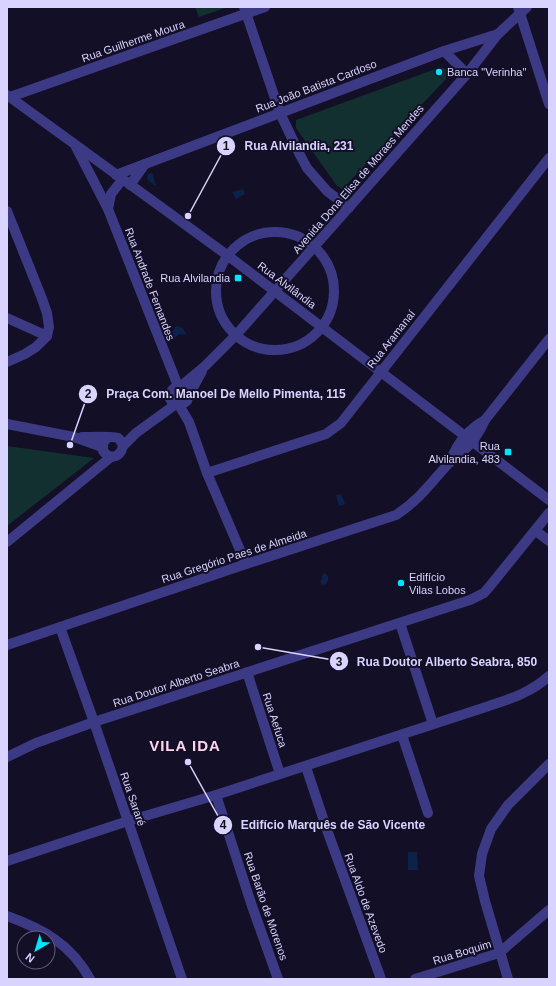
<svg xmlns="http://www.w3.org/2000/svg" width="556" height="986" viewBox="0 0 556 986" font-family="Arial,sans-serif">
	<style>
		.green { fill: #12302f }
		.water { fill: #0c2248 }
		.lines { fill: none; stroke-linecap: round; stroke-linejoin: round }
		.minor { stroke: #3d3a85; stroke-width: 10 }
		.poi-dot { fill: #00e5ff; stroke: #130f26; stroke-width: 1.5 }
		.labels { text-anchor: middle; stroke-width: 4; stroke-linejoin: round; paint-order: stroke }
		.street-label { font-size: 11px; fill: #d9d4ff; stroke: #130f26 }
		.poi-label { font-size: 11px; fill: #d9d4ff; stroke: #130f26; text-anchor: start }
		.district-label { font-size: 15px; font-weight: bold; letter-spacing: 1px; fill: #ffd6f0; stroke: #130f26 }
		.leader { fill: none; stroke: #d9d4ff; stroke-width: 1.5 }
		.callout-dot { fill: #d9d4ff; stroke: #130f26; stroke-width: 1.5 }
		.mark-label { font-size: 12px; text-anchor: middle; font-weight: bold; fill: #111 }
		.callout-label { font-size: 12px; text-anchor: middle; font-weight: bold; fill: #d9d4ff; stroke: #130f26; stroke-width: 4; stroke-linejoin: round; paint-order: stroke }
	</style>
	<rect width="100%" height="100%" fill="#130f26"/>
	<g class="green">
		<path d="M195 7H228L199 17Z"/>
		<path d="M441 67 449 71 446 79 349 182 344 190 337 186 296 128V120Z"/>
		<path d="M7 446 94 458 7 526Z"/>
	</g>
	<g class="water">
		<path d="M152 173 156 185 155 186 147 179 148 174Z"/>
		<path d="M243 189 245 194 236 199 232 192Z"/>
		<path d="M176 326 183 328 186 335 179 334 174 339 172 332Z"/>
		<path d="M341 494 345 504 339 506 336 495Z"/>
		<path d="M325 573 328 576V580L326 584 322 585 320 582 322 579 323 574Z"/>
		<path d="M408 852H417L418 870H408Z"/>
	</g>
	<g class="lines">
		<g class="minor">
			<path d="M244 7 280 113 300 155 307 168 327 191 349 208"/>
			<path d="M518 7 549 104"/>
			<path d="M444 51 467 74"/>
			<path d="M7 95 227 255 549 500"/>
			<path d="M10 97 265 7"/>
			<path d="M76 147 108 209 178 386"/>
			<path d="M116 175 444 51 498 34"/>
			<path d="M130 185 145 164"/>
			<path d="M108 209 111 194 122 180"/>
			<path d="M7 211 41 296 47 313 49 327 47 336 36 347 25 354 7 362"/>
			<circle cx="275" cy="291" r="59"/>
			<path d="M7 318 47 336"/>
			<path d="M181 386 205 366 236 335 467 74 498 34 527 7"/>
			<path d="M189 395C182 374 160 396 175 404 179 406 183 404 187 401L189 395 202 371"/>
			<path d="M179 405 189 422 207 473 246 564"/>
			<path d="M7 424 74 437 102 447"/>
			<path d="M82 437C89 437 114 436 118 438 121 440 122 443 123 446 120 458 110 460 103 451V443L108 437"/>
			<path d="M123 446 136 433 176 404"/>
			<path d="M451 460C457 443 469 429 485 420"/>
			<path d="M207 473 326 434 341 423 549 158"/>
			<path d="M536 531 549 541"/>
			<path d="M7 542 111 457"/>
			<path d="M400 623 433 724"/>
			<path d="M60 627 94 722 182 979"/>
			<path d="M7 645 246 564 396 515C418 501 431 483 448 464 452 460 457 458 460 454 472 444 479 434 485 420L549 339"/>
			<path d="M247 672 280 774"/>
			<path d="M402 735 428 813"/>
			<path d="M7 757 36 743 94 722 470 600 484 593 490 586 549 513"/>
			<path d="M306 767 327 830 381 979"/>
			<path d="M216 795 252 906 278 979"/>
			<path d="M7 861 128 821 216 795 489 706C510 699 532 692 549 676"/>
			<path d="M7 916C43 929 71 944 90 979"/>
			<path d="M415 979 499 953 549 910"/>
			<path d="M508 979 485 901 479 876 482 854 491 829 508 805 549 764"/>
		</g>
	</g>
	<g class="poi-dot">
		<circle cx="439" cy="72" r="4"/>
		<rect x="234" y="274" width="8" height="8" rx="2"/>
		<rect x="504" y="448" width="8" height="8" rx="2"/>
		<circle cx="401" cy="583" r="4"/>
	</g>
	<g class="labels">
		<g class="street-label">
			<text transform="translate(133 41) rotate(-19)" y="4">Rua Guilherme Moura</text>
			<text transform="translate(316 86) rotate(-21)" y="4">Rua João Batista Cardoso</text>
			<text transform="translate(358 179) rotate(-49)" y="4">Avenida Dona Elisa de Moraes Mendes</text>
			<text transform="translate(150 284) rotate(69)" y="4">Rua Andrade Fernandes</text>
			<text transform="translate(287 285) rotate(37)" y="4">Rua Alvilândia</text>
			<text transform="translate(391 339) rotate(-52)" y="4">Rua Aramanaí</text>
			<text transform="translate(234 556) rotate(-18)" y="4">Rua Gregório Paes de Almeida</text>
			<text transform="translate(176 683) rotate(-18)" y="4">Rua Doutor Alberto Seabra</text>
			<text transform="translate(275 720) rotate(72)" y="4">Rua Aefuca</text>
			<text transform="translate(133 799) rotate(71)" y="4">Rua Sararé</text>
			<text transform="translate(366 903) rotate(70)" y="4">Rua Aldo de Azevedo</text>
			<text transform="translate(266 906) rotate(71)" y="4">Rua Barão de Morenos</text>
			<text transform="translate(462 952) rotate(-17)" y="4">Rua Boquim</text>
		</g>
		<g class="poi-label">
			<text x="447" y="76">Banca "Verinha"</text>
			<text x="230" y="282" text-anchor="end">Rua Alvilandia</text>
			<text x="500" y="450" text-anchor="end">Rua<tspan x="500" dy="13">Alvilandia, 483</tspan></text>
			<text x="409" y="581">Edifício<tspan x="409" dy="13">Vilas Lobos</tspan></text>
		</g>
		<g class="district-label">
			<text x="185" y="751">VILA IDA</text>
		</g>
	</g>
	<path class="leader" d="M188 216L226 146M70 445L88 394M258 647L339 661M188 762L223 825"/>
	<g class="callout-dot">
		<circle cx="188" cy="216" r="4"/>
		<circle cx="70" cy="445" r="4"/>
		<circle cx="258" cy="647" r="4"/>
		<circle cx="188" cy="762" r="4"/>
		<circle cx="226" cy="146" r="10"/>
		<circle cx="88" cy="394" r="10"/>
		<circle cx="339" cy="661" r="10"/>
		<circle cx="223" cy="825" r="10"/>
	</g>
	<g class="mark-label">
		<text x="226" y="150">1</text>
		<text x="88" y="398">2</text>
		<text x="339" y="666">3</text>
		<text x="223" y="829">4</text>
	</g>
	<g class="callout-label">
		<text x="299" y="150">Rua Alvilandia, 231</text>
		<text x="226" y="398">Praça Com. Manoel De Mello Pimenta, 115</text>
		<text x="447" y="666">Rua Doutor Alberto Seabra, 850</text>
		<text x="333" y="829">Edifício Marquês de São Vicente</text>
	</g>
	<rect width="556" height="986" fill="none" stroke="#d9d4ff" stroke-width="16"/>
	<g transform="translate(36 950) rotate(218)"><circle r="19" fill="#130f26" stroke="#625e7d"/>
	<path d="M0-3L7 15L0 10L-7 15Z" fill="#00e5ff"/>
	<text y="-6" font-size="11" font-weight="bold" text-anchor="middle" fill="#d9d4ff">N</text>
	</g>
</svg>
